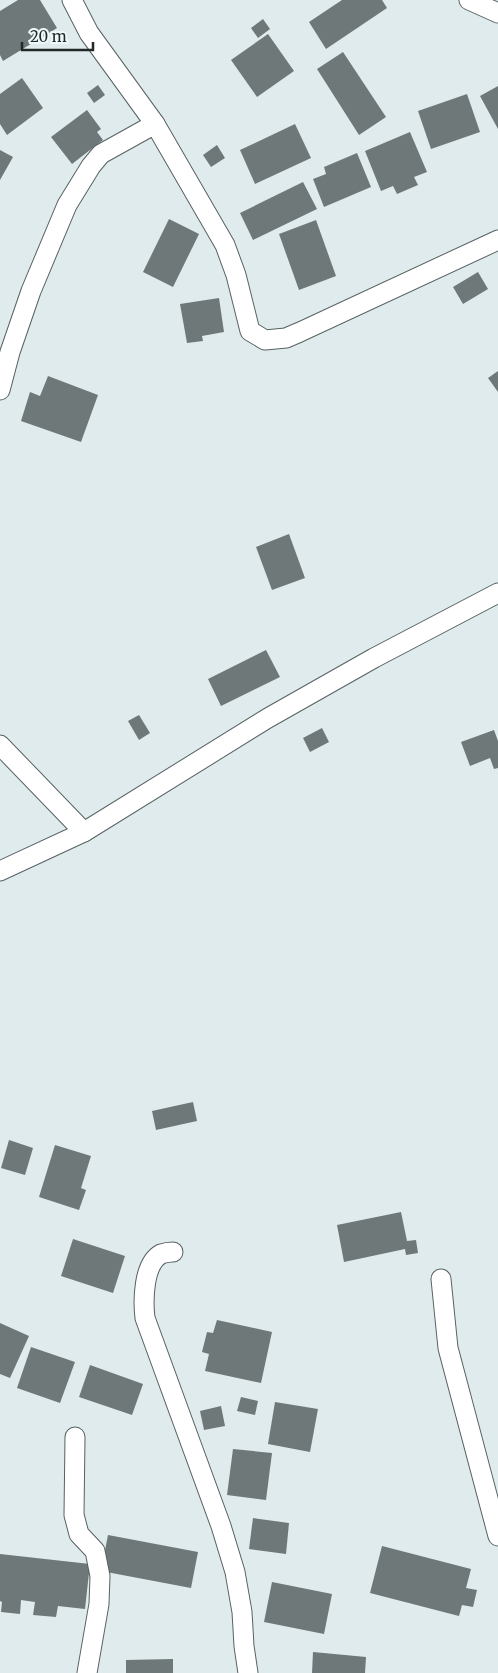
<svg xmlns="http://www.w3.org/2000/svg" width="498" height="1673" viewBox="0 0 498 1673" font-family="Merriweather,serif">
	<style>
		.building { fill: #6e7879 }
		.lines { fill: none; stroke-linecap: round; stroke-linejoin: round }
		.street-casing { stroke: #576162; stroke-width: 21 }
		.street { stroke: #fff; stroke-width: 19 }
	</style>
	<rect width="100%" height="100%" fill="#e0ebed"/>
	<g class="building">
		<path d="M18 0H40L57 28 3 61 0 55V11Z"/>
		<path d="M342 0H382L387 8 326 49 309 22Z"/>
		<path d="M263 19 270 29 258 38 251 28Z"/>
		<path d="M268 34 294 71 257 97 231 60Z"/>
		<path d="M343 52 386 117 359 135 317 69Z"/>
		<path d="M22 78 43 108 7 135 0 124V94Z"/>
		<path d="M98 85 105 95 94 103 87 93Z"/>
		<path d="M498 86V129L480 96Z"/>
		<path d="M467 94 480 132 431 149 418 111Z"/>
		<path d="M87 110 101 129 97 132 103 140 72 164 51 137Z"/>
		<path d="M295 124 311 158 255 184 240 150Z"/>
		<path d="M410 132 427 172 414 177 418 185 397 194 393 186 381 191 365 151Z"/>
		<path d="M217 145 225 158 211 167 203 155Z"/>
		<path d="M0 150 13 157 0 180Z"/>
		<path d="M357 153 371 187 324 207 313 179 326 174 324 167Z"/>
		<path d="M303 182 317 209 253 240 240 213Z"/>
		<path d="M169 219 199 234 173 287 143 272Z"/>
		<path d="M316 220 336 276 299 290 279 234Z"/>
		<path d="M478 272 488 289 463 304 453 287Z"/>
		<path d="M219 298 224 332 202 336 203 341 187 343 180 304Z"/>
		<path d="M498 371V392L488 378Z"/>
		<path d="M48 376 98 395 81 442 21 421 30 392 40 396Z"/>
		<path d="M289 534 305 578 272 590 256 547Z"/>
		<path d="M266 650 280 677 221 706 208 679Z"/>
		<path d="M139 715 150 733 139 740 128 721Z"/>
		<path d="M322 728 329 742 310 752 303 738Z"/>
		<path d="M494 730 498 741V768L494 769 490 758 470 766 461 742Z"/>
		<path d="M193 1102 197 1121 156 1130 152 1111Z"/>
		<path d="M9 1140 33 1148 25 1175 1 1168Z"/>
		<path d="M55 1145 91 1156 81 1188 86 1190 79 1210 39 1197Z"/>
		<path d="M401 1212 407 1241 416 1240 418 1253 406 1255 405 1249 344 1262 337 1225Z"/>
		<path d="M73 1239 125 1256 113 1293 61 1276Z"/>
		<path d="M217 1320 272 1332 261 1383 205 1371 209 1354 202 1352 207 1332 213 1333Z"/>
		<path d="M0 1323 29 1336 10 1378 0 1374Z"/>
		<path d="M31 1347 75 1362 60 1403 17 1388Z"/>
		<path d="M90 1365 143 1384 132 1415 79 1397Z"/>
		<path d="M241 1397 258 1401 255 1415 237 1411Z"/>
		<path d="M275 1402 318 1409 310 1452 268 1444Z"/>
		<path d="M221 1406 225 1426 204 1430 200 1411Z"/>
		<path d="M233 1449 272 1453 266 1500 227 1495Z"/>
		<path d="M253 1518 289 1523 286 1554 249 1549Z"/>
		<path d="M108 1535 198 1552 191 1588 101 1571Z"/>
		<path d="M382 1546 471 1569 466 1588 477 1590 473 1607 462 1605 459 1616 370 1593Z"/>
		<path d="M0 1554 90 1564 85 1609 58 1606 56 1617 33 1615 35 1602 21 1600 20 1614 1 1612 2 1602 0 1601Z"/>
		<path d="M272 1582 332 1594 324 1634 264 1622Z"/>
		<path d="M313 1652 366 1657 365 1673H312Z"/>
		<path d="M173 1659V1673H126V1660Z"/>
	</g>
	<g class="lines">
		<defs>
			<g id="street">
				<path d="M72 0 89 33 155 124 225 245 236 275 250 331 265 340 286 338 300 332 498 240"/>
				<path d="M469 0 498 13"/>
				<path d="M0 390 10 352 31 291 67 205 91 166 101 154 155 124"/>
				<path d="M0 745 84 832"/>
				<path d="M0 871 84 832 268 718 374 658 498 593"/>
				<path d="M173 1252C169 1252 164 1253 161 1254 143 1264 143 1301 145 1318L221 1526 235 1572 242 1612 244 1646 248 1673"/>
				<path d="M441 1279 448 1348 498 1536"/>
				<path d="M75 1437 74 1515 79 1534 95 1551 100 1576 99 1604 87 1673"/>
			</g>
		</defs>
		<use href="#street" class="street-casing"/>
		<use href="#street" class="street"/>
	</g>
	<path d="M22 42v8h71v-8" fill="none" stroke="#222727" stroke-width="2.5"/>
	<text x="30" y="42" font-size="15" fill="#222727" stroke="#edf9fa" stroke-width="4" paint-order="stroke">20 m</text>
</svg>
